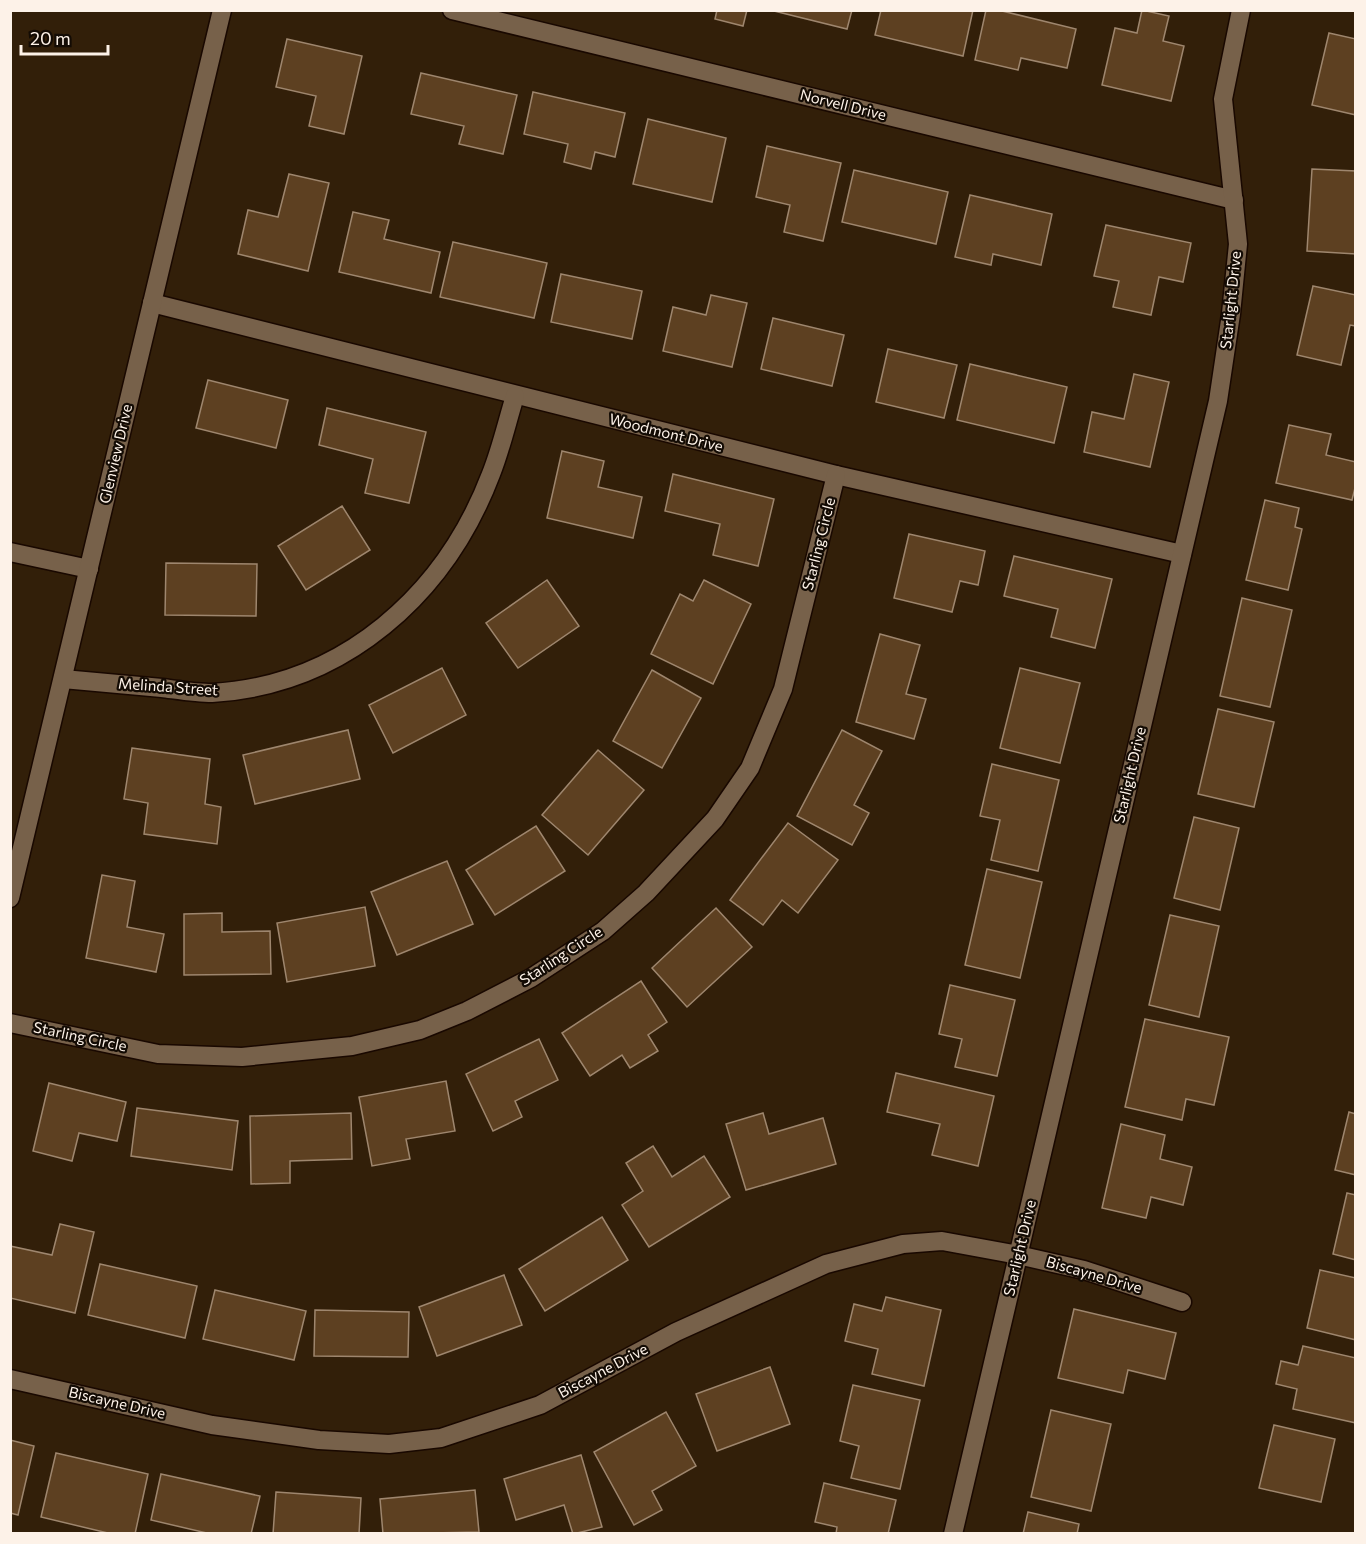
<svg xmlns="http://www.w3.org/2000/svg" width="1366" height="1544" viewBox="0 0 1366 1544" font-family="Commissioner,sans-serif">
	<style>
		.building { fill: #5d4021; stroke: #9e866e; stroke-width: 1.5 }
		.lines { fill: none; stroke-linecap: round; stroke-linejoin: round }
		.minor-casing { stroke: #190800; stroke-width: 21 }
		.secondary-casing { stroke: #190800; stroke-width: 21 }
		.minor { stroke: #77614a; stroke-width: 18 }
		.secondary { stroke: #77614a; stroke-width: 18 }
		.labels { text-anchor: middle; stroke-width: 4.5; stroke-linejoin: round; paint-order: stroke }
		.street-label { font-size: 15px; fill: #fdf2e8; stroke: #130b04 }
	</style>
	<rect width="100%" height="100%" fill="#321f09"/>
	<g class="building">
		<path d="M717 10H747L743 26 715 19Z"/>
		<path d="M770 10H852L847 29Z"/>
		<path d="M881 10H973L963 56 875 35Z"/>
		<path d="M986 10H998L1076 29 1067 68 1021 58 1018 70 975 60Z"/>
		<path d="M1142 10 1169 16 1163 41 1184 46 1171 101 1102 85 1115 28 1137 33Z"/>
		<path d="M1329 33 1356 39V115L1312 105Z"/>
		<path d="M287 39 362 56 344 134 309 126 316 96 276 87Z"/>
		<path d="M421 73 517 95 503 154 459 144 464 126 411 114Z"/>
		<path d="M533 92 625 113 615 157 595 152 591 169 564 162 568 144 524 134Z"/>
		<path d="M648 119 726 138 712 202 633 184Z"/>
		<path d="M767 146 841 163 823 241 784 232 790 205 756 197Z"/>
		<path d="M1312 169 1356 171V254L1307 251Z"/>
		<path d="M854 170 948 192 936 244 842 222Z"/>
		<path d="M289 174 329 183 308 271 238 254 248 210 278 217Z"/>
		<path d="M970 195 1052 214 1041 265 993 254 991 265 955 257Z"/>
		<path d="M353 212 389 220 384 239 440 252 431 293 339 272Z"/>
		<path d="M1106 225 1191 243 1183 282 1159 277 1151 315 1113 307 1119 281 1094 276Z"/>
		<path d="M453 242 547 263 534 318 440 297Z"/>
		<path d="M561 274 642 291 632 339 551 322Z"/>
		<path d="M1313 286 1356 295V326L1350 325 1341 365 1297 355Z"/>
		<path d="M711 295 747 303 732 367 663 351 673 307 706 315Z"/>
		<path d="M773 318 844 335 832 386 761 369Z"/>
		<path d="M888 349 957 365 944 418 876 402Z"/>
		<path d="M970 364 1067 387 1054 443 957 420Z"/>
		<path d="M1134 374 1169 382 1150 467 1084 452 1092 412 1124 419Z"/>
		<path d="M208 380 288 400 276 448 196 428Z"/>
		<path d="M327 408 426 432 409 503 365 493 373 459 319 445Z"/>
		<path d="M1289 425 1331 434 1326 455 1356 462V484L1352 500 1276 483Z"/>
		<path d="M562 451 604 461 598 487 642 497 633 538 547 518Z"/>
		<path d="M673 474 774 499 758 566 713 555 720 524 665 511Z"/>
		<path d="M1265 500 1299 508 1295 527 1302 529 1288 590 1246 580Z"/>
		<path d="M342 506 370 550 306 590 278 546Z"/>
		<path d="M909 534 985 551 978 585 960 581 952 612 894 598Z"/>
		<path d="M1014 556 1112 579 1095 648 1051 637 1058 609 1004 596Z"/>
		<path d="M166 563 257 564 256 616 165 615Z"/>
		<path d="M547 580 579 626 518 668 486 623Z"/>
		<path d="M704 580 751 604 713 684 651 654 680 594 693 601Z"/>
		<path d="M1242 598 1292 610 1270 707 1220 696Z"/>
		<path d="M880 634 920 645 906 694 926 699 914 739 856 722Z"/>
		<path d="M442 668 466 715 393 753 369 705Z"/>
		<path d="M1020 668 1080 683 1060 763 1000 748Z"/>
		<path d="M652 670 701 698 662 768 613 741Z"/>
		<path d="M1218 709 1274 722 1254 807 1198 794Z"/>
		<path d="M348 730 360 779 255 804 243 755Z"/>
		<path d="M842 730 882 751 854 805 869 813 852 845 797 816Z"/>
		<path d="M132 748 210 759 205 804 221 807 217 844 144 834 148 803 124 799Z"/>
		<path d="M598 750 644 790 588 855 542 815Z"/>
		<path d="M992 764 1059 780 1038 871 991 860 1000 820 980 816Z"/>
		<path d="M1194 817 1239 828 1220 910 1174 898Z"/>
		<path d="M788 823 838 860 798 913 782 900 763 925 730 900Z"/>
		<path d="M536 826 565 871 495 915 466 870Z"/>
		<path d="M447 861 473 924 397 955 371 892Z"/>
		<path d="M987 869 1042 882 1020 978 965 965Z"/>
		<path d="M102 875 135 881 127 927 164 934 156 972 86 958Z"/>
		<path d="M365 907 375 966 287 982 277 923Z"/>
		<path d="M716 908 752 947 687 1007 652 968Z"/>
		<path d="M222 913V932L270 931 271 974 184 975V914Z"/>
		<path d="M1170 915 1219 926 1199 1017 1149 1005Z"/>
		<path d="M641 981 667 1022 648 1035 658 1051 630 1068 622 1055 590 1076 562 1033Z"/>
		<path d="M950 985 1015 1000 997 1076 955 1067 962 1039 939 1034Z"/>
		<path d="M1145 1019 1229 1037 1214 1105 1186 1099 1182 1120 1125 1107Z"/>
		<path d="M539 1039 558 1080 515 1101 522 1117 493 1131 466 1074Z"/>
		<path d="M896 1073 994 1096 978 1166 932 1155 940 1124 887 1112Z"/>
		<path d="M446 1081 455 1131 406 1139 410 1159 372 1166 359 1097Z"/>
		<path d="M49 1083 126 1102 117 1141 79 1133 72 1161 33 1151Z"/>
		<path d="M137 1108 238 1121 232 1170 131 1156Z"/>
		<path d="M1349 1112 1356 1114V1175L1335 1170Z"/>
		<path d="M351 1113 352 1159 290 1161V1183L251 1184 250 1116Z"/>
		<path d="M763 1113 769 1134 823 1118 836 1164 746 1190 726 1124Z"/>
		<path d="M1121 1124 1165 1135 1160 1159 1192 1167 1183 1205 1151 1197 1146 1218 1102 1208Z"/>
		<path d="M653 1146 672 1177 704 1156 730 1197 649 1247 622 1205 643 1191 626 1163Z"/>
		<path d="M1347 1193 1356 1195V1260L1333 1254Z"/>
		<path d="M602 1217 628 1260 545 1311 519 1269Z"/>
		<path d="M60 1224 94 1232 75 1313 10 1298V1246L52 1255Z"/>
		<path d="M100 1264 197 1286 185 1338 88 1315Z"/>
		<path d="M1320 1270 1356 1278V1340L1307 1328Z"/>
		<path d="M504 1275 522 1325 437 1356 419 1307Z"/>
		<path d="M215 1290 306 1311 294 1360 203 1339Z"/>
		<path d="M886 1297 941 1310 924 1386 872 1374 878 1349 845 1341 854 1304 882 1311Z"/>
		<path d="M1074 1309 1176 1333 1165 1379 1128 1370 1123 1393 1058 1378Z"/>
		<path d="M315 1310 409 1312 408 1357 314 1356Z"/>
		<path d="M1303 1346 1356 1358V1423L1293 1409 1297 1389 1276 1384 1281 1361 1298 1365Z"/>
		<path d="M770 1367 790 1424 717 1451 696 1394Z"/>
		<path d="M853 1385 920 1400 900 1489 851 1478 859 1446 840 1441Z"/>
		<path d="M1051 1410 1111 1424 1091 1511 1031 1497Z"/>
		<path d="M666 1412 696 1466 652 1491 662 1510 634 1525 594 1452Z"/>
		<path d="M1274 1425 1335 1439 1321 1502 1259 1488Z"/>
		<path d="M10 1440 34 1446 18 1515 10 1513Z"/>
		<path d="M56 1453 148 1474 135 1534H112L41 1517Z"/>
		<path d="M581 1455 602 1527 573 1534 564 1505 516 1520 504 1479Z"/>
		<path d="M161 1474 260 1496 251 1534H211L151 1520Z"/>
		<path d="M824 1483 896 1500 888 1534H836L837 1527 815 1522Z"/>
		<path d="M475 1490 479 1532 383 1534 380 1499Z"/>
		<path d="M276 1492 361 1498 359 1534H273Z"/>
		<path d="M1028 1512 1079 1524 1077 1534H1023Z"/>
	</g>
	<g class="lines">
		<defs>
			<g id="minor">
				<path d="M452 10 1234 200"/>
				<path d="M152 303 836 475 1182 554"/>
				<path d="M10 552 89 569"/>
				<path d="M63 679C96 682 129 685 162 688 178 690 196 693 212 693 344 685 445 595 491 474 501 449 507 422 515 396"/>
				<path d="M10 1023 158 1054 242 1057 352 1046 420 1030 467 1011 531 978 603 931 646 893 715 819 750 768 783 689 836 475"/>
				<path d="M10 1379 212 1425 319 1440 389 1444 441 1438 540 1405 676 1332 826 1264 903 1244 942 1241 1018 1255 1084 1270 1182 1302"/>
				<path d="M953 1534 1218 401 1231 314 1238 244 1223 99 1241 10"/>
			</g>
			<path id="secondary" d="M10 898 222 10"/>
		</defs>
		<use href="#minor" class="minor-casing"/>
		<use href="#secondary" class="secondary-casing"/>
		<use href="#minor" class="minor"/>
		<use href="#secondary" class="secondary"/>
	</g>
	<g class="labels">
		<g class="street-label">
			<text transform="translate(843 105) rotate(14)" y="5">Norvell Drive</text>
			<text transform="translate(1231 300) rotate(-84)" y="5">Starlight Drive</text>
			<text transform="translate(666 433) rotate(14)" y="5">Woodmont Drive</text>
			<text transform="translate(116 454) rotate(-77)" y="5">Glenview Drive</text>
			<text transform="translate(819 544) rotate(-76)" y="5">Starling Circle</text>
			<text transform="translate(168 687) rotate(4)" y="5">Melinda Street</text>
			<text transform="translate(1130 775) rotate(-77)" y="5">Starlight Drive</text>
			<text transform="translate(561 956) rotate(-33)" y="5">Starling Circle</text>
			<text transform="translate(80 1037) rotate(12)" y="5">Starling Circle</text>
			<text transform="translate(1020 1248) rotate(-77)" y="5">Starlight Drive</text>
			<text transform="translate(1094 1275) rotate(16)" y="5">Biscayne Drive</text>
			<text transform="translate(603 1371) rotate(-28)" y="5">Biscayne Drive</text>
			<text transform="translate(117 1403) rotate(13)" y="5">Biscayne Drive</text>
		</g>
	</g>
	<rect width="1366" height="1544" fill="none" stroke="#fdf2e8" stroke-width="24"/>
	<path d="M21 45v9h87v-9" fill="none" stroke="#fdf2e8" stroke-width="3"/>
	<text x="30" y="45" font-size="18" fill="#fdf2e8" stroke="#130b04" stroke-width="4.5" paint-order="stroke">20 m</text>
</svg>
